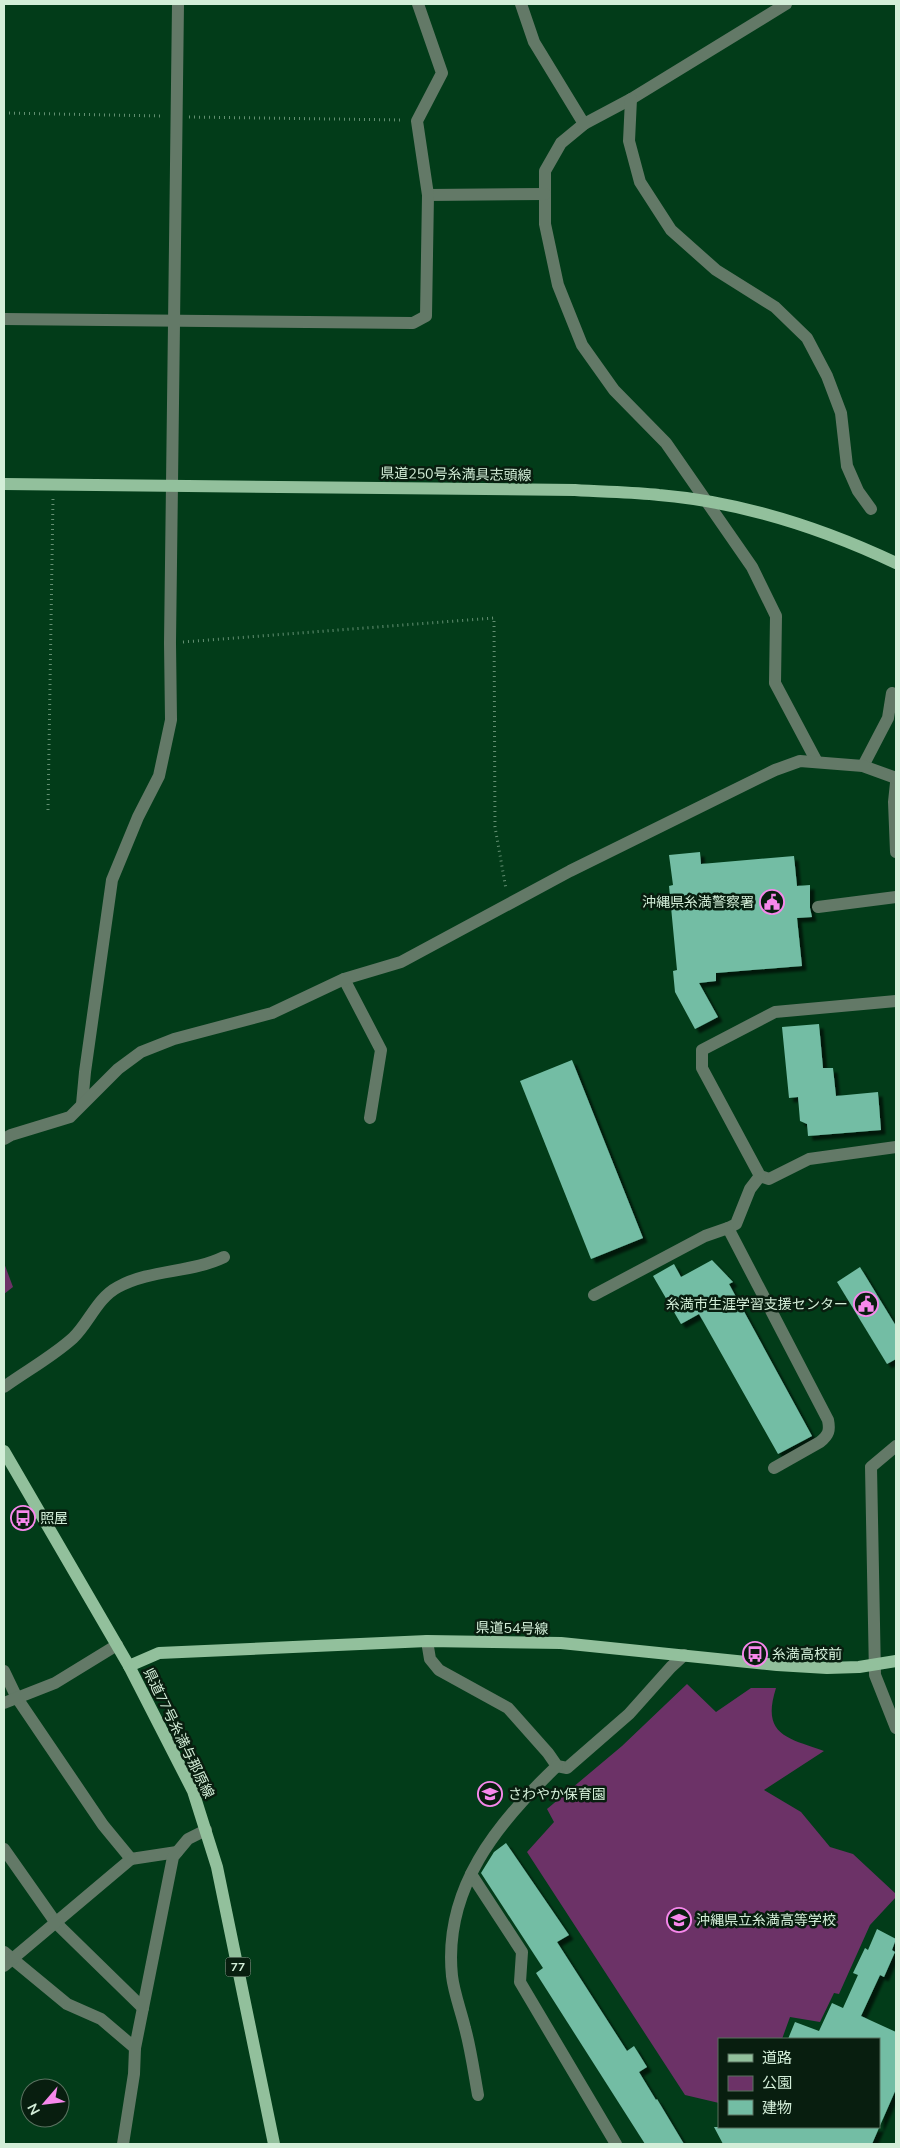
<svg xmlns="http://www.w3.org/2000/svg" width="900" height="2148" viewBox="0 0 900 2148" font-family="Mulish,'Noto Sans JP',sans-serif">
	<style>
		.green { fill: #6c3267 }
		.building { fill: #73bda4; filter: url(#shadow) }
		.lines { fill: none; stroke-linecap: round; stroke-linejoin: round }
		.path { stroke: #638f72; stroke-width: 3; stroke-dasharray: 1 4; stroke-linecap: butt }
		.minor { stroke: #637967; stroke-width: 12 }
		.major { stroke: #92c09c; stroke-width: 12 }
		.labels { text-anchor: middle; stroke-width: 5; stroke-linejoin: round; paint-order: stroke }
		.shield { fill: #081e0f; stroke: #96b09c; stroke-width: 1 }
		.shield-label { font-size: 12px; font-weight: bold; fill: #d3eed8 }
		.street-label { font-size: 14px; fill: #d3eed8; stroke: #081e0f }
		.poi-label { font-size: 14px; fill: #d3eed8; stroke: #081e0f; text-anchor: start }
	</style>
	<defs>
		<filter id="shadow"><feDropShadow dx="4.5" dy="4.5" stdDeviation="1" flood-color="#0009"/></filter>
	</defs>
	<rect width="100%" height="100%" fill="#023c19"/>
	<g class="green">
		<path d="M4 1263 13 1287 4 1294Z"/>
		<path d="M687 1684 716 1712 751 1688H776C761 1735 787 1738 824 1751L764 1790 801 1812 830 1847 853 1854 896 1894V1897L870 1925 839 1994 834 1993 820 2022 790 2017 782 2039H719V2103L685 2095 527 1852 554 1822 547 1809 622 1746Z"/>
	</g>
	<g class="building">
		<path d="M700 852 701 864 794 856 797 886 810 885V908L812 917 797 918 802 966 716 973V981L699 983 718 1017 695 1029 675 992 673 971 677 970 669 886 673 885 669 855Z"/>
		<path d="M819 1024 823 1068H833L836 1096 878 1092 881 1130 808 1136 807 1124 800 1121 798 1097 789 1098 782 1027Z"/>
		<path d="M572 1060 643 1238 591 1259 520 1081Z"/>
		<path d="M712 1260 733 1282 729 1284 812 1436 778 1454 699 1314 681 1324 653 1276 674 1264 681 1277Z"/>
		<path d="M860 1267 896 1326V1359L887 1364 837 1282Z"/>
		<path d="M506 1843 569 1935 557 1942 627 2051 634 2046 647 2067 639 2072 656 2100 657 2099 684 2144H645L536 1973 543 1968 481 1873 494 1852Z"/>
		<path d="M877 1929 896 1939 892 1950 895 1952 884 1977 880 1975 861 2016 896 2032V2089L872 2144H723L714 2127H879V2039H788L795 2022 819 2031 832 2003 843 2008 858 1975 853 1973 865 1948 868 1950Z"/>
	</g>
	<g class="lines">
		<g class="path">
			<path d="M4 113 163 116"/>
			<path d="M189 117 403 120"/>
			<path d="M183 642 494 618 495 827 506 889"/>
			<path d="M48 810 53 498"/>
		</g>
		<g class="minor">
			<path d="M521 4 534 42 584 124"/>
			<path d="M786 4 631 99 584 124 561 143 545 171V224L558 285 582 345 614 390 666 443 752 567 776 616 775 683 817 762"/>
			<path d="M631 99 629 141 640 182 671 230 716 270 775 307 807 338 827 376 841 413 847 466 858 491 871 509"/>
			<path d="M428 195 545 194"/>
			<path d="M4 319 413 323 426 316 428 195 417 121 442 73 418 4"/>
			<path d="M863 766 888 718 892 693"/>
			<path d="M896 783 894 802 896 852"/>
			<path d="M818 907 896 897"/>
			<path d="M344 979 381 1050 370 1118"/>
			<path d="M896 1001 775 1012 702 1050V1068L760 1176 769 1179 809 1159 896 1147"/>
			<path d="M82 1104 85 1072 112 880 138 817 159 776 171 720 170 643 178 4"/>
			<path d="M4 1139 11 1135 70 1117 118 1069 141 1052 174 1039 272 1013 344 979 401 962 570 871 775 770 800 761 863 766 896 778"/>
			<path d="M760 1176 750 1189 736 1224 728 1228 828 1420C830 1430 829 1435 820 1442L774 1468"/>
			<path d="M594 1295 705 1236 728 1228"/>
			<path d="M4 1387C26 1371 52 1357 73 1338 89 1323 97 1298 118 1287 151 1269 191 1273 224 1257"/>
			<path d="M896 1446 871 1467 875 1675 896 1728"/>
			<path d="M427 1641 430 1659 439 1670 508 1708 548 1753 557 1766 567 1768 629 1714 671 1667 684 1655"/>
			<path d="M4 1671 17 1698 103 1825 131 1859 177 1852"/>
			<path d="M4 1703 55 1683 117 1645"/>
			<path d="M4 1849 56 1923 143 2008"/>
			<path d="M471 1874 522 1952 520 1982 616 2144"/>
			<path d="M4 1952 67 2004 101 2019 135 2048"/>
			<path d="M4 1966 131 1859"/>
			<path d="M478 2095C474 2073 471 2050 465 2028 461 2011 454 1993 452 1976 443 1889 497 1823 557 1766"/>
			<path d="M123 2144 134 2074 135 2048 173 1857 188 1839 206 1830"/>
		</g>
		<g class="major">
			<path d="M4 484 575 490C603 492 632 492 659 495 741 502 822 528 896 563"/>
			<path d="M4 1451 129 1666 193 1791 217 1867 274 2144"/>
			<path d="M129 1666 159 1653 427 1641 561 1643 777 1665 827 1668 859 1667 896 1661"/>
		</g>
	</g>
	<defs>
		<symbol id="civic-ring" viewBox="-11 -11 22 22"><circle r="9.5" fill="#081e0f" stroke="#f788ec" stroke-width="1.5"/><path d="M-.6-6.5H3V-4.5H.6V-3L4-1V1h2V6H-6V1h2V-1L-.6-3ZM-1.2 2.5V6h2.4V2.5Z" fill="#f788ec"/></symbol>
		<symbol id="bus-ring" viewBox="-11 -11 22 22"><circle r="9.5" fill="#081e0f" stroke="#f788ec" stroke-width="1.5"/><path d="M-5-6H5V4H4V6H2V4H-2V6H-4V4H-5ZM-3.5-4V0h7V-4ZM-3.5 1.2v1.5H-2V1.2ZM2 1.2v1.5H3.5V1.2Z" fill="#f788ec"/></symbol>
		<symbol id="school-ring" viewBox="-11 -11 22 22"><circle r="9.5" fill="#081e0f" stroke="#f788ec" stroke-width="1.5"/><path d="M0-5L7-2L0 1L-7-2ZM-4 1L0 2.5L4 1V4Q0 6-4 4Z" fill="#f788ec"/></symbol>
	</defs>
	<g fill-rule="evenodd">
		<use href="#civic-ring" x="758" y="888" width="28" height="28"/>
		<use href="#civic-ring" x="852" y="1290" width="28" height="28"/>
		<use href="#bus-ring" x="9" y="1504" width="28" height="28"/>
		<use href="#bus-ring" x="741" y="1640" width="28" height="28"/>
		<use href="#school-ring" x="476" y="1780" width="28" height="28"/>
		<use href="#school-ring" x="665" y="1906" width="28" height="28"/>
	</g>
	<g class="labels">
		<rect class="shield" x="225.5" y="1957.5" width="25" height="19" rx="4"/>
		<g class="shield-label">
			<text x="238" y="1971">77</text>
		</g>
		<g class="street-label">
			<text transform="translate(456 474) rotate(1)" y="5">県道250号糸満具志頭線</text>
			<text transform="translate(512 1628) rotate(1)" y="5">県道54号線</text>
			<text transform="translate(179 1733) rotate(64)" y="5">県道77号糸満与那原線</text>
		</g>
		<g class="poi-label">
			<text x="754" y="907" text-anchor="end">沖縄県糸満警察署</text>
			<text x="848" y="1309" text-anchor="end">糸満市生涯学習支援センター</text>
			<text x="40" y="1523">照屋</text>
			<text x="772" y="1659">糸満高校前</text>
			<text x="508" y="1799">さわやか保育園</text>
			<text x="696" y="1925">沖縄県立糸満高等学校</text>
		</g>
	</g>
	<rect width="900" height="2148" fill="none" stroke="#d3eed8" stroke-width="10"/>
	<rect x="718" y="2038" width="162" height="90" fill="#081e0f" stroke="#59715f"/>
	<rect x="728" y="2054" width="25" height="8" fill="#92c09c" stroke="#59715f"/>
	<text x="762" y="2063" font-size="15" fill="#d3eed8">道路</text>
	<rect x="728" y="2076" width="25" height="15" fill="#6c3267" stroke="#59715f"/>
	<text x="762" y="2088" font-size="15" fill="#d3eed8">公園</text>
	<rect x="728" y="2100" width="25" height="15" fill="#73bda4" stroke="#59715f"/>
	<text x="762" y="2113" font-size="15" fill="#d3eed8">建物</text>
	<g transform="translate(45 2103) rotate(242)"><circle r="24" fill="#081e0f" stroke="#59715f"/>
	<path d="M0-4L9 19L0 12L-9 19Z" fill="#f788ec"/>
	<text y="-8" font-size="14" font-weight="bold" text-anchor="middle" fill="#d3eed8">N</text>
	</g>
</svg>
